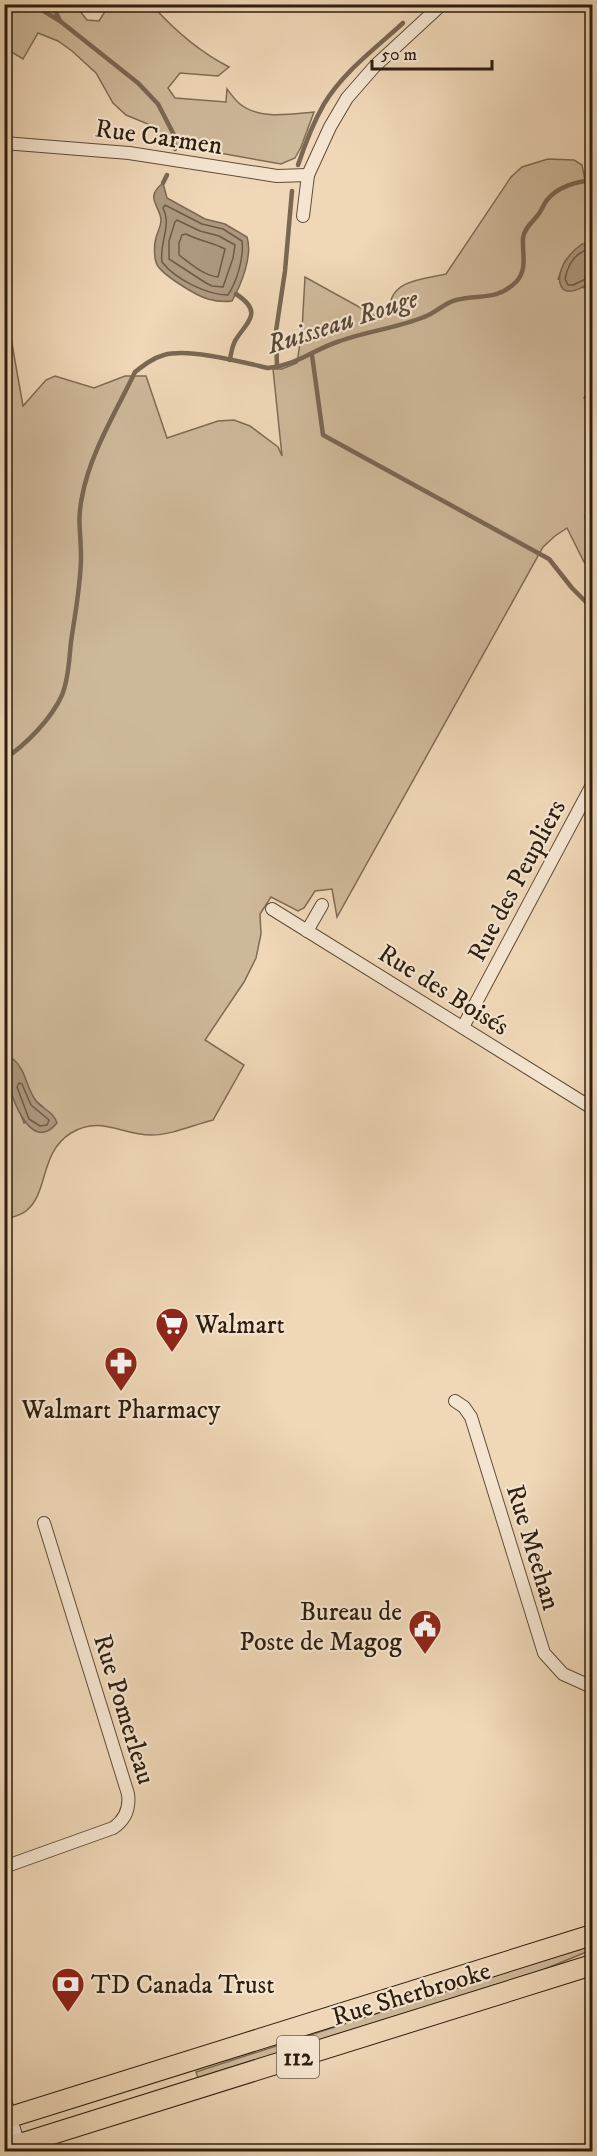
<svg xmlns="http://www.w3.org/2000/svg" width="597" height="2156" viewBox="0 0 597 2156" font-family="'IM FELL DW Pica',serif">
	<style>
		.green { fill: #ceb89a; stroke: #7e6b54; stroke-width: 1.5 }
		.water { fill: #ad987e; stroke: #7a6752; stroke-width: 1.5 }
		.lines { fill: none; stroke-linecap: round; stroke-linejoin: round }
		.shore { stroke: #6d5b46; stroke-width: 1.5 }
		.stream { stroke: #7a6752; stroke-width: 4.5 }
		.street-casing { stroke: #5e4c39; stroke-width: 14 }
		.primary-casing { stroke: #2d1e0f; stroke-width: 22 }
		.street { stroke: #f5e5d0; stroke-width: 12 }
		.primary { stroke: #efd7b7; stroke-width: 20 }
		.labels { text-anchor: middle; stroke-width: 4.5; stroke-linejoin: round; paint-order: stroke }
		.shield { fill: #f5e5d0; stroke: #695a49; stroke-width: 1.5 }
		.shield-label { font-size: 24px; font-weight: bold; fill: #2d1e0f }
		.street-label { font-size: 26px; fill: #2d1e0f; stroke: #f5e5d0 }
		.poi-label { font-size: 26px; fill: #2d1e0f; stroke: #f5e5d0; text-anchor: start }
		.water-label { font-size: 27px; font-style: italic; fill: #5a4936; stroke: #f5e5d0 }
	</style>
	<rect width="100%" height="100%" fill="#efd7b7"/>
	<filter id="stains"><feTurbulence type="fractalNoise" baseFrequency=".00333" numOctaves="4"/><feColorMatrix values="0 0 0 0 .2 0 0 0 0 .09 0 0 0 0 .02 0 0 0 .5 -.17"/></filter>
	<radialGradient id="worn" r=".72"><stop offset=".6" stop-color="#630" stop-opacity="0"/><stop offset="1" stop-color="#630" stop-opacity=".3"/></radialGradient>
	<g class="green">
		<path d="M5 4 75 5 87 20 99 21 109 5H152C175 31 198 51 229 67L218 76 180 73 168 88 175 98 226 102 227 89C231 94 235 100 240 104 260 120 290 114 314 112L301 147 295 158 281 164 163 143 148 124 126 115 113 103 96 73 72 51 58 41 38 33 23 59 5 48Z"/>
		<path d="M548 159 574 160 582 165 586 185 592 186V244L565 261 558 279 584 288 592 280V382L584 398 592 402V502L585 516 588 542 592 551V567L584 562 567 528 555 536 543 547 337 917 332 889 315 891 304 908 298 911 271 897 260 914 261 934 256 958 244 982 205 1040 244 1065 213 1120C193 1125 172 1135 151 1135 121 1135 101 1115 71 1133 39 1153 49 1193 26 1211 20 1216 12 1217 5 1219L4 1069 24 1123 43 1107 36 1101 7 1062 5 1065V330L11 338 23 406 46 380 55 376 94 388 125 376H146L167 438 218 421 234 420 250 426 278 447 282 456 273 369H282L297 363 302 330 305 277 379 318 390 308C390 280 424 279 446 274L511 177 522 167Z"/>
		<path d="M588 1945 589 1951 540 1971 198 2078 196 2072Z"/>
	</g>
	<g class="water">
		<path d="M163 183 167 198 205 219 225 224 247 237C253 256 241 285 232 301 225 302 215 301 208 299 197 296 158 273 156 262 154 256 154 244 156 238 157 232 161 228 161 220 160 205 144 198 163 183Z"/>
		<path d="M582 244H592V280C555 312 547 268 582 244Z"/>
		<path d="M13 1059C27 1070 26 1090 37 1102 43 1109 54 1112 57 1123 29 1157 8 1089 5 1069L7 1062Z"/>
	</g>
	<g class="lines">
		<g class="shore">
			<path d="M165 205 202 224 223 229 242 241C244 258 237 281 228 295 207 295 175 279 162 262 159 243 172 226 163 208Z"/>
			<path d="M177 220 200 231 219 236 235 245 233 258 223 287 212 286 206 283 169 259V241L175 222Z"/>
			<path d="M186 234C199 241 212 242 225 249L218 277C204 276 190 263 179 255V243L182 235Z"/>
			<path d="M592 249C576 251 568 264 565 279L568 285H573L592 276"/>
			<path d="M19 1083 22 1084 31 1105 49 1120 47 1125 40 1126 29 1119 17 1087Z"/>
		</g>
		<g class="stream">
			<path d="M32 4 60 21 138 83 158 104 173 133 175 149"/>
			<path d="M52 4 60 21"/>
			<path d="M298 165C305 144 313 123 324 104 343 72 376 48 403 23"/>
			<path d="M163 183 167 175"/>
			<path d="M312 355 323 435 549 559 572 588 592 608"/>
			<path d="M230 360C231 353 232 347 235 341 246 322 265 313 236 294"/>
			<path d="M277 367 276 331 285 271 292 191"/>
			<path d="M4 759C26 745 52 718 62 695 69 678 69 659 71 642 75 613 81 585 81 556 81 533 77 521 82 497 90 453 116 412 135 372 144 365 153 358 164 355 189 348 242 362 268 368 300 364 312 350 340 341 368 331 397 328 424 317 436 313 444 303 456 300 479 294 497 301 516 282 528 269 522 254 523 238 524 229 532 222 538 215 542 210 543 205 547 200 556 188 578 180 592 181"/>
		</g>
		<defs>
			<g id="street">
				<path d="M4 143 129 153 277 176 308 175"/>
				<path d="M303 216 308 175 330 127 347 98 375 66 442 4"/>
				<path d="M272 909 592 1108"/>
				<path d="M307 931 322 905"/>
				<path d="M463 1027 592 785"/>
				<path d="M455 1401 464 1407 471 1417 544 1653 563 1674 592 1687"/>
				<path d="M4 1867 113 1828C125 1820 130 1809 128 1794L44 1523"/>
				<path d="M4 2097 21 2151"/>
			</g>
			<g id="primary">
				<path d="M4 2119 592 1935"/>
				<path d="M4 2149 592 1965"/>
			</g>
		</defs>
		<use href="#street" class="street-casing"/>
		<use href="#primary" class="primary-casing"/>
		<use href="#street" class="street"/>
		<use href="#primary" class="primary"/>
	</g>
	<defs>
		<symbol id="supermarket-pin" viewBox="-11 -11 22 30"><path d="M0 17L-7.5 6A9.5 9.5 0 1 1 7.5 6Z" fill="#8f2418" stroke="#f5e5d0"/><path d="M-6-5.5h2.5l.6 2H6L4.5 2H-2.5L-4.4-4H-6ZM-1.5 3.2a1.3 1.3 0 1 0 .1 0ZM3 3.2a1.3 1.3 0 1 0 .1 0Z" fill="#fff"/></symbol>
		<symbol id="pharmacy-pin" viewBox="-11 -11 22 30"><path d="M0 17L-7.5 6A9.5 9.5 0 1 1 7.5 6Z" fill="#8f2418" stroke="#f5e5d0"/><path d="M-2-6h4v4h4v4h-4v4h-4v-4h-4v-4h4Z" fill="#fff"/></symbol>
		<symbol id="civic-pin" viewBox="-11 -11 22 30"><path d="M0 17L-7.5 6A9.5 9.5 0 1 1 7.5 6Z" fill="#8f2418" stroke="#f5e5d0"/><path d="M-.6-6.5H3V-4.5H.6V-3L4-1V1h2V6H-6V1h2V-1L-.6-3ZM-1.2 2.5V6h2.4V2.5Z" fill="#fff"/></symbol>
		<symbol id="bank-pin" viewBox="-11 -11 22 30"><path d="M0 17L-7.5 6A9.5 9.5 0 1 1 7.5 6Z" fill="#8f2418" stroke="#f5e5d0"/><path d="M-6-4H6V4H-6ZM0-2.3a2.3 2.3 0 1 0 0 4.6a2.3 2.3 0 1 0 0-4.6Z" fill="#fff"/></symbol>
	</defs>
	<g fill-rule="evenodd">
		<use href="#supermarket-pin" x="153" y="1305" width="38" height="52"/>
		<use href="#pharmacy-pin" x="102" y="1344" width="38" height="52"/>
		<use href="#civic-pin" x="406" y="1607" width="38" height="52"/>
		<use href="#bank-pin" x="49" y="1965" width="38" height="52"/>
	</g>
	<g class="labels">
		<rect class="shield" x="277" y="2036" width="42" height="42" rx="4.5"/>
		<g class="shield-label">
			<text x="298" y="2065">112</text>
		</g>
		<g class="street-label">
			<text transform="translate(159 136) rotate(8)" y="9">Rue Carmen</text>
			<text transform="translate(516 880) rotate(-62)" y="9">Rue des Peupliers</text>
			<text transform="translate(444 989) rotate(32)" y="9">Rue des Boisés</text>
			<text transform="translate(534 1547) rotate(73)" y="9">Rue Meehan</text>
			<text transform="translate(125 1709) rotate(73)" y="9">Rue Pomerleau</text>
			<text transform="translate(411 1993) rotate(-17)" y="9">Rue Sherbrooke</text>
		</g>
		<g class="poi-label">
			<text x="195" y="1333">Walmart</text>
			<text x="121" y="1418" text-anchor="middle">Walmart Pharmacy</text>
			<text x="402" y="1620" text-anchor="end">Bureau de<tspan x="402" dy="30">Poste de Magog</tspan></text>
			<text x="91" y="1993">TD Canada Trust</text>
		</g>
		<g class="water-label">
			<text transform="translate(342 321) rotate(-18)" y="9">Ruisseau Rouge</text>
		</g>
	</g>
	<rect width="597" height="2156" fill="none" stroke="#efd7b7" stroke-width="24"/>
	<rect x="6" y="6" width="585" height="2144" fill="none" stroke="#2d1e0f" stroke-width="3"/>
	<rect x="12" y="12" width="573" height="2132" fill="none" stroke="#2d1e0f" stroke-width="1.5"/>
	<path d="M372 60v9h120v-9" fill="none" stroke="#2d1e0f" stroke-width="3"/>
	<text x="381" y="60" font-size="18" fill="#2d1e0f" stroke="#f5e5d0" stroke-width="4.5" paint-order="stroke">50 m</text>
	<rect width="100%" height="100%" filter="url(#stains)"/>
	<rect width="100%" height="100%" fill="url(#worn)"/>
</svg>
